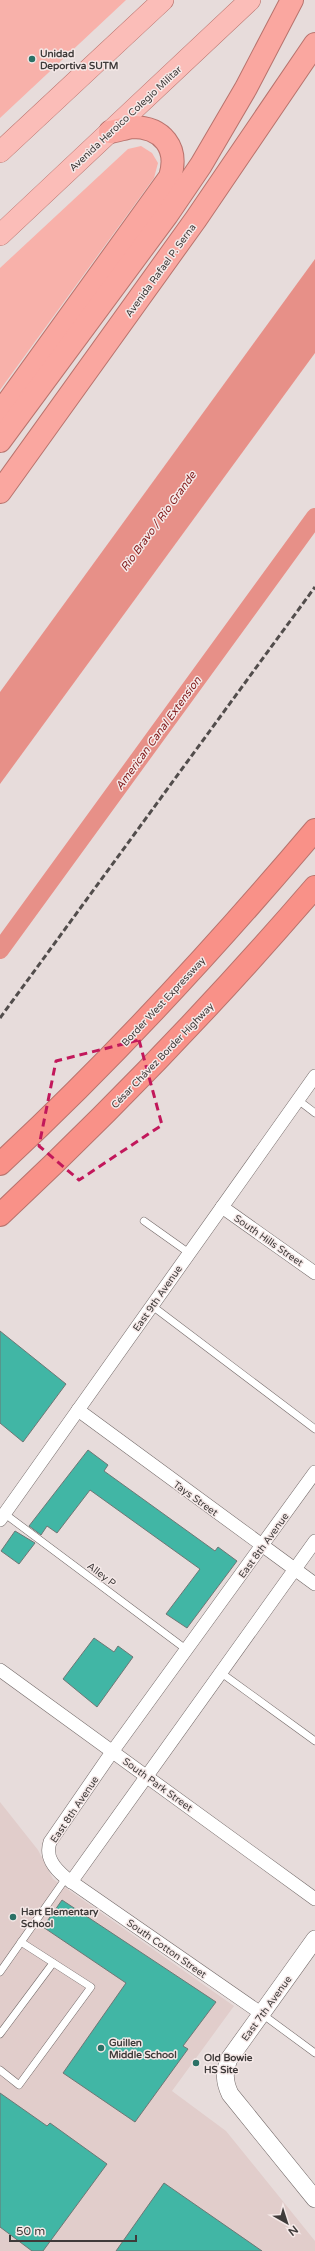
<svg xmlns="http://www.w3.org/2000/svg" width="315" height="2251" viewBox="0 0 315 2251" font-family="'Varela Round',sans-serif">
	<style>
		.built { fill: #e1cdcb }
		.green { fill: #f8b1aa }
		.water { fill: #e79088 }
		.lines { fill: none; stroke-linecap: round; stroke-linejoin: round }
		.canal { stroke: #e79088; stroke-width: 18 }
		.building { fill: #41b6a5; stroke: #6d7775 }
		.service-casing { stroke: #736968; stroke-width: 8 }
		.minor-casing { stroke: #736968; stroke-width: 14 }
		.tertiary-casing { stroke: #736968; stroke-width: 18 }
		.primary-casing { stroke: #b8736d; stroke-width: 22 }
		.trunk-casing { stroke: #b8736d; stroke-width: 24 }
		.motorway-casing { stroke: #b8736d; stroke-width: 24 }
		.service { stroke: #fff; stroke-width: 7 }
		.minor { stroke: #fff; stroke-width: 13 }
		.tertiary { stroke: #fff; stroke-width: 17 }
		.primary { stroke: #fbbdb8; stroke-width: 21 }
		.trunk { stroke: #faa7a0; stroke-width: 22 }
		.motorway { stroke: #f99188; stroke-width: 22 }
		.rail { stroke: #524d4c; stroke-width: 3; stroke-dasharray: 6 3; stroke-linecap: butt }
		.marked { fill: none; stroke: #c2185b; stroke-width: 3; stroke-dasharray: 8 5; stroke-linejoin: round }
		.poi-dot { fill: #2b7166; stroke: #f5e9e8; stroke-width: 1.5 }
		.labels { text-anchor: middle; stroke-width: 3; stroke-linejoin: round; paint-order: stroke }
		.poi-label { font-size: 10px; font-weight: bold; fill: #3f3b3a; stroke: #f5e9e8; text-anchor: start }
		.street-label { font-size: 10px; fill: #3f3b3a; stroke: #f5e9e8 }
		.water-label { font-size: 11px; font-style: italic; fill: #821c1c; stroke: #f5e9e8 }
	</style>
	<rect width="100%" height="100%" fill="#e7dcdb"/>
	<path class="built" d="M0 1802 38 1850 53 1879 234 2006 172 2091 226 2131 315 2241V2251H0Z"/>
	<g class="green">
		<path d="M0 0H126L0 118Z"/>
		<path d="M141 146 152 153 158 163 154 178 0 390V268L128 149Z"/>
	</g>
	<path class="water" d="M315 259V353L0 784V692Z"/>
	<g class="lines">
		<path class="canal" d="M0 950 315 517"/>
	</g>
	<g class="building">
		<path d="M0 1331 66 1384 23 1442 0 1423Z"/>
		<path d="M88 1450 108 1465 104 1471 215 1551 218 1547 237 1561 187 1628 166 1614 200 1569 90 1490 57 1533 47 1526 41 1535 29 1526Z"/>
		<path d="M15 1531 35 1543 19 1564 1 1551Z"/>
		<path d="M94 1638 114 1652 118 1646 133 1657 97 1707 63 1679Z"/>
		<path d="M62 1900 216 2002 183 2046 188 2049 135 2122 63 2073 126 1983 43 1927Z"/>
		<path d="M0 2093 47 2126 50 2123 107 2164 43 2251H32L0 2227Z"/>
		<path d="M164 2183 262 2251H116Z"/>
	</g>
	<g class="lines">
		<defs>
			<g id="service">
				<path d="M298 1100 315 1113"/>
				<path d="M144 1221 189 1253"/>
				<path d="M151 1305 315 1429"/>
				<path d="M5 1514 187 1650"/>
				<path d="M220 1672 315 1741"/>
				<path d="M0 1972 66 1878"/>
				<path d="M262 2014 315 2053"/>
				<path d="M0 2034 53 1963"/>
				<path d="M0 2070 19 2085 91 1987 21 1942"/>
			</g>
			<g id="minor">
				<path d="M222 1207 315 1273"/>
				<path d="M78 1410 315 1584"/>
				<path d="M0 1520 315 1076"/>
				<path d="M0 1670 315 1899"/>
				<path d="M71 1882 315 1541"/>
				<path d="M262 2014 66 1878C54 1868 45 1857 50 1842L112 1752 315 1472"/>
			</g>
			<path id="tertiary" d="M315 1939 229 2059C224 2072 224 2081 230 2094L315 2199"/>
			<g id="primary">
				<path d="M0 152 163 0"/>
				<path d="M0 235 250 0"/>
			</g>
			<g id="trunk">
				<path d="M0 413 170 177C179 148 163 127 132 127 125 128 117 131 110 132"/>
				<path d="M0 441 167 215 201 165 246 88 292 0"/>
				<path d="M0 492 196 219 315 44"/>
			</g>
			<g id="motorway">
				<path d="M0 1164C113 1059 216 947 315 830"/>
				<path d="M0 1215C111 1111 216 1002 315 887"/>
			</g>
		</defs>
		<use href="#service" class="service-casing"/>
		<use href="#minor" class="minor-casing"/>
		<use href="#tertiary" class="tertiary-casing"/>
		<use href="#primary" class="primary-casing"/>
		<use href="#trunk" class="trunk-casing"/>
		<use href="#motorway" class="motorway-casing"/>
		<use href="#service" class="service"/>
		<use href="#minor" class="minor"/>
		<use href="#tertiary" class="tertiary"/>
		<use href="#primary" class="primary"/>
		<use href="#trunk" class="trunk"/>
		<use href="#motorway" class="motorway"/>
		<path class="rail" d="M0 1018 315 587"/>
	</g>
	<path class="marked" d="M139 1040 162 1125 79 1180 39 1146 56 1061Z"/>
	<g class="poi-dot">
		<circle cx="32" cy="59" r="4"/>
		<circle cx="13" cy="1917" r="4"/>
		<circle cx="101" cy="2048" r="4"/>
		<circle cx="196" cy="2063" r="4"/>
	</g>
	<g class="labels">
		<g class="poi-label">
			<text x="40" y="57">Unidad<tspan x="40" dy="12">Deportiva SUTM</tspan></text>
			<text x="21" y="1915">Hart Elementary<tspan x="21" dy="12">School</tspan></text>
			<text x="109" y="2046">Guillen<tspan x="109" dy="12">Middle School</tspan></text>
			<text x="204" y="2061">Old Bowie<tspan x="204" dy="12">HS Site</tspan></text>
		</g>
		<g class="street-label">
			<text transform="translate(125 118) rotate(-43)" y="4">Avenida Heroico Colegio Militar</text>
			<text transform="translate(160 270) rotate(-54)" y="4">Avenida Rafael P. Serna</text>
			<text transform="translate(163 1001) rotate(-47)" y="4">Border West Expressway</text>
			<text transform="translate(162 1055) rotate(-46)" y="4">César Chávez Border Highway</text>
			<text transform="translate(269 1240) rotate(35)" y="4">South Hills Street</text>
			<text transform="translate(157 1298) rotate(-55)" y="4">East 9th Avenue</text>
			<text transform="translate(196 1498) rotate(36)" y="4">Tays Street</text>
			<text transform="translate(263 1545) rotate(-54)" y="4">East 8th Avenue</text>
			<text transform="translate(102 1574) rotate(37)" y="4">Alley P</text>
			<text transform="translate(158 1784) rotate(36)" y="4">South Park Street</text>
			<text transform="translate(74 1809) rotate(-56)" y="4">East 8th Avenue</text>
			<text transform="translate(167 1948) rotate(35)" y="4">South Cotton Street</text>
			<text transform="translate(266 2008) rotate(-54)" y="4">East 7th Avenue</text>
		</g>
		<g class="water-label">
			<text transform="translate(158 521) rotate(-54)" y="4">Río Bravo / Rio Grande</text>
			<text transform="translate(158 733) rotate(-54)" y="4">American Canal Extension</text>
		</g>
	</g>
	<g transform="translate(287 2223) rotate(141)" stroke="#f5e9e8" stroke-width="3" paint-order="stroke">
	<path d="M0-3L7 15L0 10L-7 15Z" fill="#3f3b3a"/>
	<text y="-6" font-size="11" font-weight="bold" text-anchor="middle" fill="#3f3b3a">N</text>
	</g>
	<path d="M10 2235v6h126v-6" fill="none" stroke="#3f3b3a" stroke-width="2"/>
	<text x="16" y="2235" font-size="12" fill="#3f3b3a" stroke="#f5e9e8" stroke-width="3" paint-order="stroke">50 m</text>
</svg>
